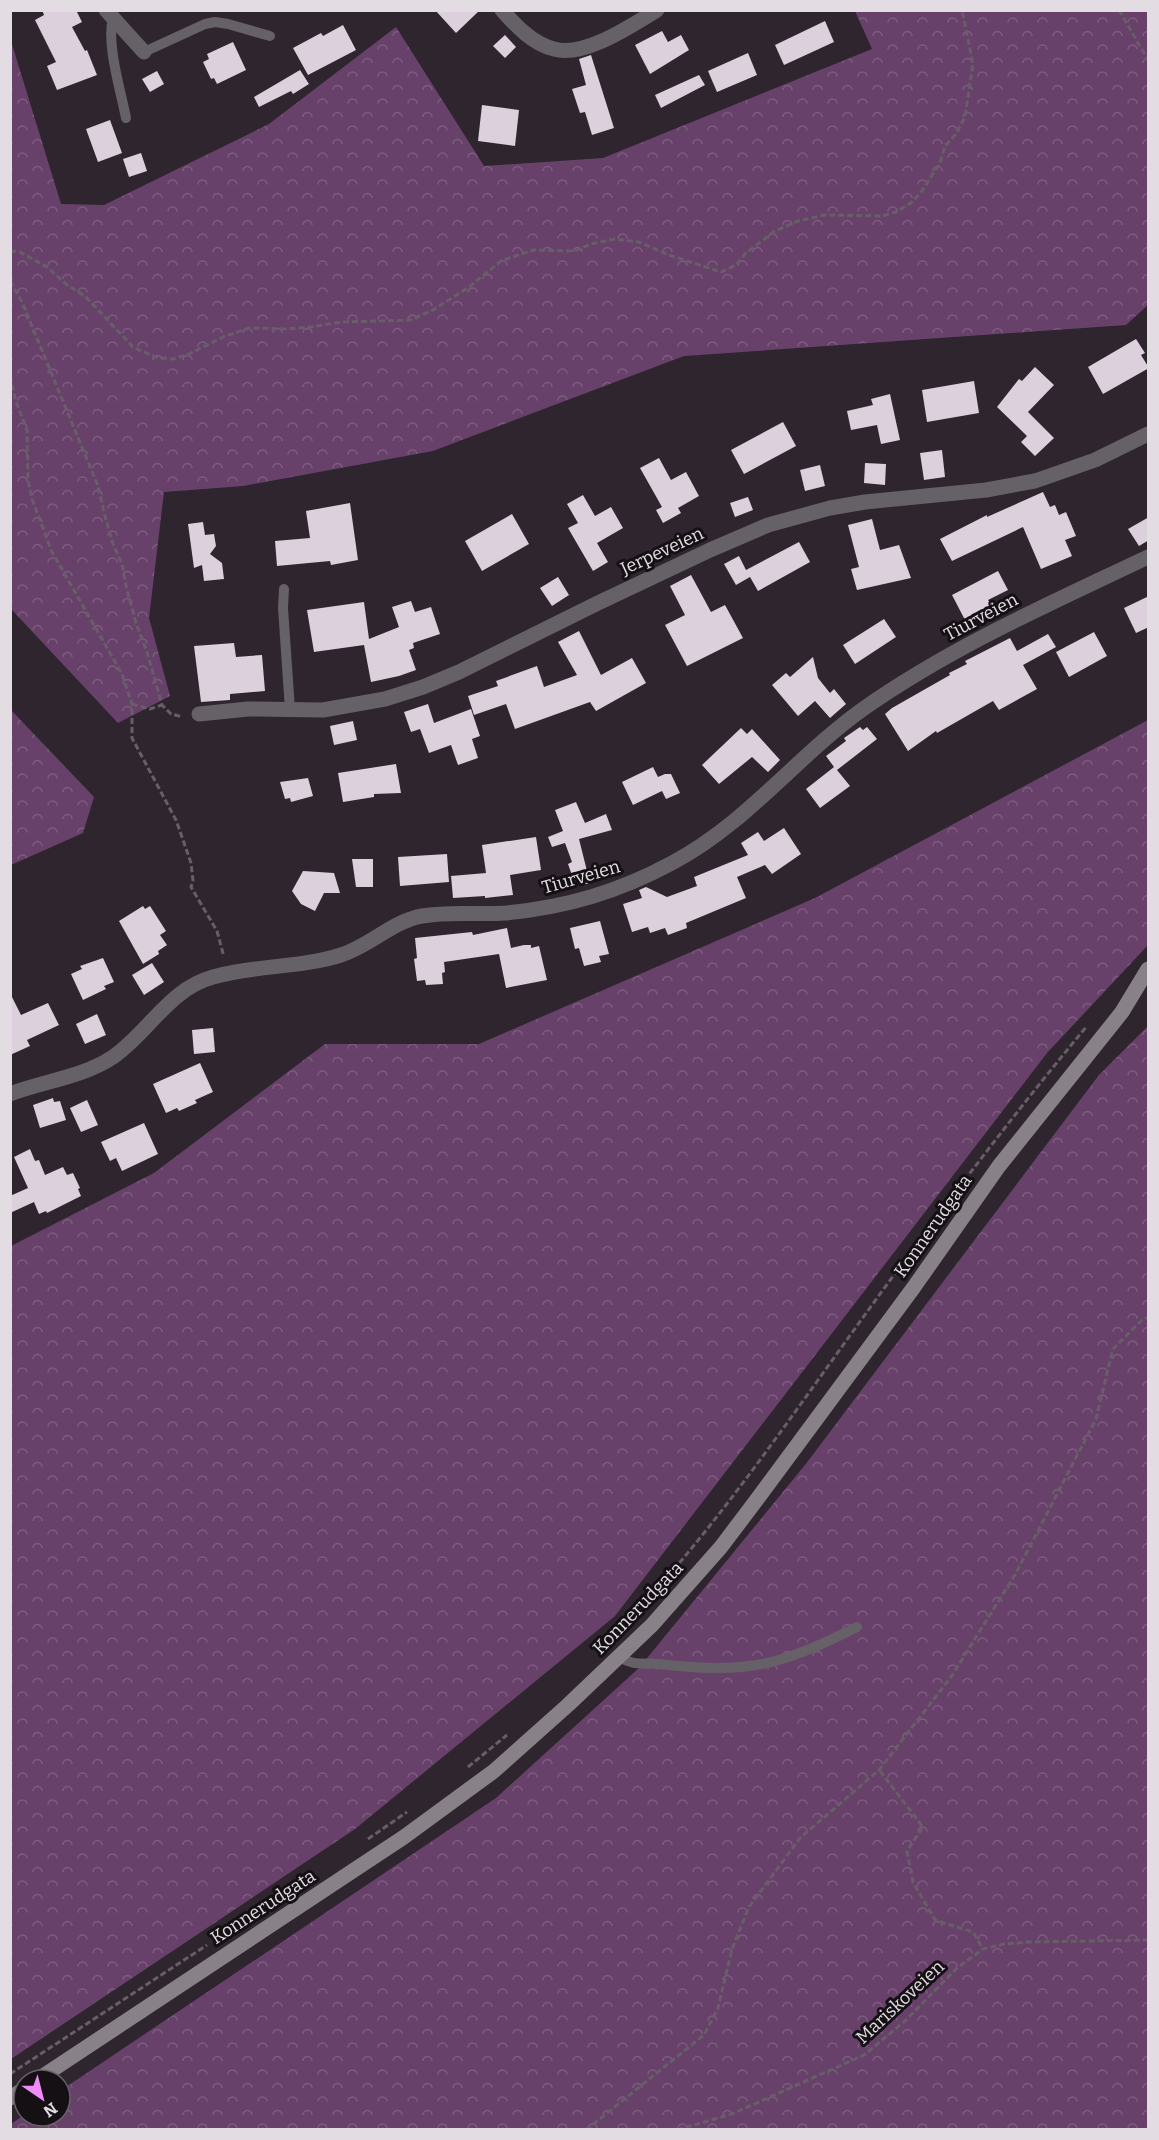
<svg xmlns="http://www.w3.org/2000/svg" width="1159" height="2140" viewBox="0 0 1159 2140" font-family="Bitter,serif">
	<style>
		.forest { fill: url(#forest-crowns) }
		.building { fill: #dbd0db }
		.lines { fill: none; stroke-linecap: round; stroke-linejoin: round }
		.path { stroke: #675e67; stroke-width: 3; stroke-dasharray: 6 3; stroke-linecap: butt }
		.lane { stroke: #666166; stroke-width: 10 }
		.street { stroke: #666166; stroke-width: 15 }
		.secondary { stroke: #888188; stroke-width: 15 }
		.labels { text-anchor: middle; stroke-width: 6; stroke-linejoin: round; paint-order: stroke }
		.street-label { font-size: 18px; fill: #e3dde3; stroke: #141014 }
	</style>
	<defs>
		<pattern id="forest-crowns" width="20" height="18" patternUnits="userSpaceOnUse" patternTransform="scale(1.5)"><rect width="20" height="18" fill="#68416b"/><path d="M2 6a3 3 0 1 1 6 0M12 15a3 3 0 1 1 6 0" fill="none" stroke="#7d5c80"/></pattern>
	</defs>
	<rect width="100%" height="100%" fill="#2e252e"/>
	<g class="forest">
		<path d="M855 11H1148V305L1126 325 684 356 433 451 243 486 164 492 149 618 170 696 118 723 11 609V41L61 204 104 205 269 124 396 27 484 166 603 158 872 49Z"/>
		<path d="M11 710 94 797 83 833 11 865Z"/>
		<path d="M1148 720V945L1047 1053 615 1616 355 1829 11 2059V1246L154 1173 325 1044H479L815 898Z"/>
		<path d="M1148 1026V2129L11 2130V2124L24 2115 60 2116V2091L496 1798 639 1668 805 1465 1099 1075Z"/>
	</g>
	<g class="building">
		<path d="M42 10H76L82 22 72 27 85 51 87 50 97 75 57 90 47 66 56 62 35 20 44 15Z"/>
		<path d="M435 10H480L456 33Z"/>
		<path d="M825 21 834 42 784 65 775 45Z"/>
		<path d="M343 25 356 50 308 75 293 48 321 33 323 36Z"/>
		<path d="M662 31 668 42 681 35 689 50 650 74 635 45Z"/>
		<path d="M505 35 516 47 505 58 493 46Z"/>
		<path d="M233 42 246 70 217 84 214 78 211 79 203 62 209 59 207 54Z"/>
		<path d="M748 53 757 75 717 92 708 71Z"/>
		<path d="M591 55 614 128 592 135 585 112 580 113 572 89 586 85 579 59Z"/>
		<path d="M300 70 309 84 293 94 291 91 259 107 254 97Z"/>
		<path d="M157 71 164 84 150 92 142 79Z"/>
		<path d="M699 75 705 85 661 108 655 95Z"/>
		<path d="M482 105 519 110 515 146 478 141Z"/>
		<path d="M110 120 122 153 98 162 86 129Z"/>
		<path d="M141 153 147 171 129 177 123 159Z"/>
		<path d="M1136 339 1145 353 1141 355 1149 368 1103 394 1088 367Z"/>
		<path d="M1035 367 1054 385 1028 412 1054 438 1035 456 1021 442 1027 436 997 407 1019 379 1022 381Z"/>
		<path d="M974 381 979 413 927 422 922 390Z"/>
		<path d="M890 394 900 440 881 444 877 425 851 430 847 411 873 405 871 399Z"/>
		<path d="M783 422 796 446 744 474 731 450Z"/>
		<path d="M942 450 945 477 924 480 920 453Z"/>
		<path d="M659 458 671 480 686 472 699 496 678 508 681 513 663 523 656 510 662 507 640 468Z"/>
		<path d="M865 463 886 464 885 485 864 483Z"/>
		<path d="M820 465 825 486 805 491 800 470Z"/>
		<path d="M1043 492 1050 507 1055 505 1059 515 1066 512 1076 536 1065 540 1072 556 1041 569 1023 527 952 561 940 539 987 515V517Z"/>
		<path d="M583 495 595 516 611 507 623 528 597 543 608 562 593 571 568 528 578 523 567 504Z"/>
		<path d="M748 497 753 510 735 517 730 503Z"/>
		<path d="M350 503 358 560 331 565 330 561 277 566 275 541 310 538 306 511Z"/>
		<path d="M512 514 529 544 482 571 465 541Z"/>
		<path d="M1149 517V540L1139 546 1128 529Z"/>
		<path d="M872 519 880 550 899 545 911 578 857 590 851 569 859 567 848 525Z"/>
		<path d="M203 522 205 535 214 534 216 546 210 554 222 563 224 579 204 581 202 565 194 568 188 524Z"/>
		<path d="M799 542 810 562 758 591 750 577 736 585 724 564 739 556 746 570Z"/>
		<path d="M998 571 1008 590 988 600 992 606 965 620 952 595Z"/>
		<path d="M691 575 711 612 725 605 743 638 687 666 665 625 685 615 670 586Z"/>
		<path d="M558 577 569 595 552 606 540 588Z"/>
		<path d="M1149 596V627L1136 633 1124 608Z"/>
		<path d="M411 601 415 612 431 607 440 634 413 643 414 648 409 650 416 670 399 676 371 682 364 645 314 652 307 610 364 602 369 639 399 627 392 607Z"/>
		<path d="M884 619 896 637 855 664 843 645Z"/>
		<path d="M579 631 601 675 632 658 646 683 596 711 590 702 515 729 506 704 474 715 468 696 498 686 496 681 537 666 544 687 577 675 558 642Z"/>
		<path d="M1094 632 1107 656 1069 677 1056 652Z"/>
		<path d="M1048 634 1056 647 1023 665 1037 689 999 710 993 701 937 733 936 731 908 751 885 714 892 708 950 675 949 673 967 664 965 661 1010 638 1017 651Z"/>
		<path d="M234 643 236 657 262 655 265 691 230 694V700L201 702 194 646Z"/>
		<path d="M813 657 818 678 830 693 834 689 846 704 830 718 815 701 798 716 772 685 786 673 790 677Z"/>
		<path d="M428 704 434 723 471 709 480 736 472 739 478 758 458 765 451 745 429 753 420 729 411 732 404 712Z"/>
		<path d="M353 721 357 740 334 745 330 726Z"/>
		<path d="M860 727 863 730 867 727 877 739 837 770 850 786 820 808 806 789 834 767 826 756 846 741 844 738Z"/>
		<path d="M741 728 747 734 752 729 780 760 768 772 752 757 719 784 702 765Z"/>
		<path d="M396 764 401 793 374 794V797L343 802 338 773Z"/>
		<path d="M653 767 658 777 665 774H671L680 793 666 799 662 791 633 805 622 782Z"/>
		<path d="M308 778 313 796 291 802 290 798 285 799 280 782Z"/>
		<path d="M576 802 585 823 606 814 612 830 579 839 590 883 581 885 579 879 574 881 568 864 572 862 565 843 552 847 548 837 563 831 555 810Z"/>
		<path d="M784 828 801 854 772 874 765 865 737 877 746 898 686 923 687 928 668 935 665 928 650 933 648 927 632 932 623 904 642 898 639 890 646 887 667 897 697 886 694 877 748 855 741 843 758 832 764 841Z"/>
		<path d="M536 837 541 870 510 875 513 895 485 898V896L453 898 451 876 486 873 482 845Z"/>
		<path d="M447 854 449 882 400 886 398 857Z"/>
		<path d="M352 859H373V887H356Z"/>
		<path d="M303 871 334 873 340 893H324L315 911 301 904 292 891Z"/>
		<path d="M143 906 145 909 150 906 166 931 160 935 167 945 158 951 159 954 143 964 119 921Z"/>
		<path d="M600 921 609 954 599 956 601 962 584 966 579 948 575 949 570 928Z"/>
		<path d="M507 928 511 948 524 945H531V948L539 946 547 980 506 988 499 954 444 962 445 972 442 973 443 984 426 985 425 980 417 981 414 959 417 958 415 938 472 932 473 935Z"/>
		<path d="M103 958 114 982 104 986 106 989 83 1000 71 974 82 969 80 966Z"/>
		<path d="M152 963 164 982 144 995 132 975Z"/>
		<path d="M10 993 21 1015 48 1003 59 1025 27 1040 30 1046 10 1055Z"/>
		<path d="M97 1014 106 1035 85 1044 76 1024Z"/>
		<path d="M213 1028 215 1052 194 1054 192 1030Z"/>
		<path d="M200 1063 213 1092 195 1100 197 1103 179 1111 177 1108 166 1113 153 1084Z"/>
		<path d="M53 1098 54 1102 60 1101 66 1120 40 1128 33 1105Z"/>
		<path d="M87 1100 98 1125 81 1132 70 1108Z"/>
		<path d="M144 1123 158 1154 122 1171 116 1158 110 1161 101 1142Z"/>
		<path d="M30 1149 35 1161 39 1160 45 1175 63 1167 67 1175 73 1173 80 1188 78 1189 81 1196 47 1213 46 1211 39 1214 34 1202 10 1213V1196L28 1188 14 1157Z"/>
	</g>
	<g class="lines">
		<g class="path">
			<path d="M1119 10 1148 60"/>
			<path d="M10 251 20 252 47 267 66 284 86 297 133 347 155 357 173 359 189 354 223 337 249 328 286 329 311 327 341 322 410 320 433 310 469 287 501 261 533 250 575 251 591 244 615 239 639 242 669 255 721 272 736 265 746 253 775 231 798 221 825 215 883 216 896 212 911 203 922 191 940 163 945 146 956 134 965 117 973 64 962 10"/>
			<path d="M10 281 22 302 98 486 106 520 113 544 122 564 126 586 136 623 147 652 162 705 171 714 183 717"/>
			<path d="M10 376 16 402 27 430 28 480 32 499 52 552 122 674 132 704V738L176 820 191 863 193 881 191 887 217 931 224 957"/>
			<path d="M132 704 150 709 162 705"/>
			<path d="M600 1649C694 1557 769 1448 846 1341 923 1234 1002 1128 1087 1026"/>
			<path d="M468 1767 507 1735"/>
			<path d="M880 1771 923 1827 907 1851 913 1882 935 1920 973 1932 983 1949"/>
			<path d="M368 1839 407 1812"/>
			<path d="M10 2074 207 1945"/>
			<path d="M586 2130 704 2035 718 2008 732 1949 749 1907 800 1838 879 1770 951 1677 1016 1573 1096 1419 1113 1349 1141 1321 1148 1317"/>
			<path d="M677 2130 732 2114 864 2055 905 2021 957 1968 983 1949 1004 1944 1028 1942 1148 1940"/>
		</g>
		<g class="lane">
			<path d="M113 19C106 43 121 92 126 118"/>
			<path d="M144 52 205 24 215 22 228 24 270 36"/>
			<path d="M284 589 283 608 290 710"/>
			<path d="M620 1657C635 1667 643 1662 660 1664 694 1668 732 1671 767 1663 798 1656 829 1641 857 1627"/>
		</g>
		<g class="street">
			<path d="M106 10 144 52"/>
			<path d="M502 10C516 26 533 44 554 49 584 58 632 25 657 10"/>
			<path d="M199 714 248 709 323 710 385 699 423 687 459 672 598 603 710 550 768 525 830 508 865 502 986 490 1035 481 1095 460 1148 434"/>
			<path d="M10 1094C44 1081 83 1077 113 1057 149 1032 169 989 213 977 255 965 300 968 341 955 370 946 393 921 422 916 450 911 478 915 506 913 567 907 618 892 672 863 746 824 796 757 863 709 951 647 1051 603 1148 557"/>
		</g>
		<g class="secondary">
			<path d="M37 2080 404 1837 494 1771 568 1705 652 1625 721 1547 758 1498 914 1287 999 1166 1122 1012 1148 969"/>
			<path d="M10 2098 24 2089"/>
		</g>
	</g>
	<g class="labels">
		<g class="street-label">
			<text transform="translate(662 551) rotate(-25)" y="6">Jerpeveien</text>
			<text transform="translate(981 617) rotate(-28)" y="6">Tiurveien</text>
			<text transform="translate(581 877) rotate(-16)" y="6">Tiurveien</text>
			<text transform="translate(933 1226) rotate(-55)" y="6">Konnerudgata</text>
			<text transform="translate(638 1608) rotate(-46)" y="6">Konnerudgata</text>
			<text transform="translate(263 1907) rotate(-33)" y="6">Konnerudgata</text>
			<text transform="translate(900 2002) rotate(-43)" y="6">Mariskoveien</text>
		</g>
	</g>
	<rect width="1159" height="2140" fill="none" stroke="#e3dde3" stroke-width="24"/>
	<g transform="translate(42 2098) rotate(145)"><circle r="28" fill="#141014" stroke="#676267" stroke-width="1.5"/>
	<path d="M0-4.5L10 22L0 15L-10 22Z" fill="#ef8bf7"/>
	<text y="-9" font-size="16" font-weight="bold" text-anchor="middle" fill="#e3dde3">N</text>
	</g>
</svg>
